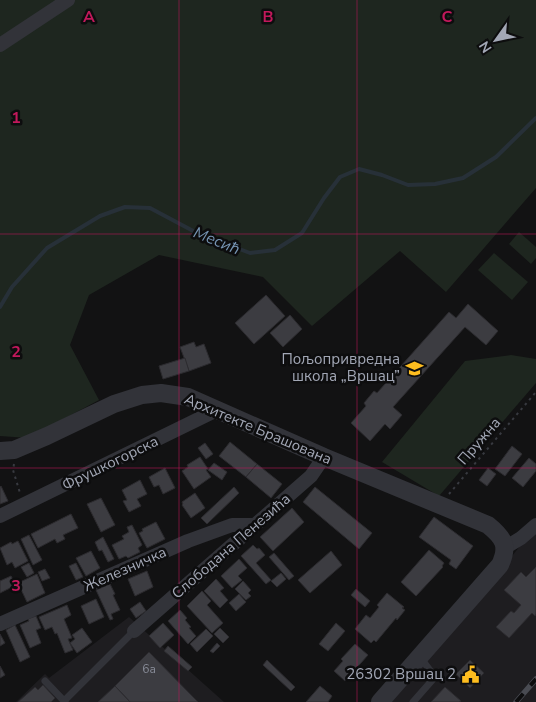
<svg xmlns="http://www.w3.org/2000/svg" width="536" height="702" viewBox="0 0 536 702" font-family="'Nunito Sans',sans-serif">
	<style>
		.built { fill: #1e1d20 }
		.green { fill: #1e261f }
		.lines { fill: none; stroke-linecap: round; stroke-linejoin: round }
		.stream { stroke: #273038; stroke-width: 4 }
		.building { fill: #3c3c41; stroke: #2c2b2f }
		.path { stroke: #383a40; stroke-width: 2; stroke-dasharray: 2.5 4; stroke-linecap: butt }
		.service { stroke: #323339; stroke-width: 7 }
		.minor { stroke: #323339; stroke-width: 14 }
		.tertiary { stroke: #323339; stroke-width: 18 }
		.rail-casing { stroke: #494b52; stroke-width: 5.5 }
		.rail { stroke: #0d0d0e; stroke-width: 4; stroke-dasharray: 11; stroke-linecap: butt }
		.grid { fill: none; stroke: #c2185b; stroke-width: 1; stroke-opacity: 0.55 }
		.labels { text-anchor: middle; stroke-width: 5; stroke-linejoin: round; paint-order: stroke }
		.number-label { font-size: 12px; fill: #888c98 }
		.poi-label { font-size: 15px; fill: #a2a7b5; stroke: #0d0d0e; text-anchor: end }
		.street-label { font-size: 15px; fill: #a2a7b5; stroke: #0d0d0e }
		.water-label { font-size: 16px; font-style: italic; fill: #7694b3; stroke: #0d0d0e }
		.grid-label { font-size: 16px; text-anchor: middle; font-weight: bold; fill: #c2185b; stroke: #0d0d0e; stroke-width: 5; stroke-linejoin: round; paint-order: stroke }
	</style>
	<rect width="100%" height="100%" fill="#121213"/>
	<g class="built">
		<path d="M536 531V702H389L452 631 520 546Z"/>
		<path d="M129 617 224 702H16L45 674 49 678Z"/>
	</g>
	<g class="green">
		<path d="M0 0H536V188L446 292 400 251 312 326 263 277 159 255 89 295 70 345 99 400 28 438 0 436Z"/>
		<path d="M519 232 536 247V258L531 264 509 244Z"/>
		<path d="M494 253 528 282 512 300 478 270Z"/>
		<path d="M511 355 536 359V383L439 496 382 462 465 361Z"/>
	</g>
	<g class="lines">
		<path class="stream" d="M0 307 12 287 47 248 100 216 125 207 150 208 197 233 250 253 275 250 302 233 324 198 340 177 359 169 382 175 408 185 435 184 463 178 496 157 536 118"/>
	</g>
	<g class="building">
		<path d="M266 295 285 316 254 344 235 323Z"/>
		<path d="M468 304 498 331 486 345 465 327 393 407 402 415 390 429 385 424 370 441 351 423 366 406 364 403 374 391 377 393 449 312 456 318Z"/>
		<path d="M290 315 302 329 283 347 270 333Z"/>
		<path d="M194 342 196 347 204 344 211 363 189 371 180 347Z"/>
		<path d="M185 358 189 371 163 379 159 366Z"/>
		<path d="M230 442 257 464 246 477 219 456Z"/>
		<path d="M205 443 213 454 206 459 198 448Z"/>
		<path d="M512 446 522 454 505 476 495 469Z"/>
		<path d="M200 457 208 469 206 470 211 477 194 489 182 471 188 467 187 465Z"/>
		<path d="M529 458 536 464V471L523 487 512 478Z"/>
		<path d="M214 463 227 472 222 480 208 470Z"/>
		<path d="M257 464 282 484 271 498 246 477Z"/>
		<path d="M165 468 175 488 163 494 159 485 154 487 149 477Z"/>
		<path d="M488 468 496 474 487 486 479 480Z"/>
		<path d="M140 480 147 494 137 499 141 506 129 512 123 501 127 500 122 490Z"/>
		<path d="M1 486 8 501 0 504V487Z"/>
		<path d="M234 487 239 493 207 524 201 518Z"/>
		<path d="M315 487 372 533 359 549 303 502Z"/>
		<path d="M195 493 205 508 191 518 182 505 183 504 182 502Z"/>
		<path d="M101 498 115 525 101 532 87 504Z"/>
		<path d="M292 508 304 522 273 551 260 537Z"/>
		<path d="M71 514 78 528 63 535 65 539 57 543 55 539 38 548 31 534Z"/>
		<path d="M434 517 473 546 456 569 449 564 451 560 419 537Z"/>
		<path d="M156 522 165 539 147 548 139 533 143 531 142 529Z"/>
		<path d="M132 525 142 545 138 548 140 552 128 558 126 556 119 559 112 545 124 539 122 536 129 532 127 527Z"/>
		<path d="M29 535 42 560 33 565 21 539Z"/>
		<path d="M103 537 114 559 108 562 102 550 99 551 95 542Z"/>
		<path d="M18 541 28 561 15 568 12 562 7 565 0 548 11 542 12 544Z"/>
		<path d="M253 545 257 549 259 548 265 555 256 563 271 580 266 584 241 556Z"/>
		<path d="M429 550 444 563 442 566 443 567 416 596 401 582Z"/>
		<path d="M91 551 100 568 86 576 76 558Z"/>
		<path d="M331 551 342 565 310 593 298 580Z"/>
		<path d="M274 553 294 576 289 580 269 557Z"/>
		<path d="M239 559 247 568 238 576 242 580 232 588 221 576Z"/>
		<path d="M29 563 34 573 27 577 21 567Z"/>
		<path d="M76 563 83 577 76 580 69 566Z"/>
		<path d="M536 567V614L535 616 532 613 509 638 496 627 511 611 514 613 521 605 504 590 521 572 526 577Z"/>
		<path d="M45 569 50 578 42 581 38 572Z"/>
		<path d="M147 571 153 587 135 596 128 579Z"/>
		<path d="M281 573 286 579 277 587 271 581Z"/>
		<path d="M37 574 45 593 27 602 18 583Z"/>
		<path d="M11 576 16 585 0 593V581Z"/>
		<path d="M216 579 224 588 220 591 228 600 220 608 204 591Z"/>
		<path d="M243 581 251 590 248 593 251 596 246 600 235 589Z"/>
		<path d="M110 584 115 594 113 595 120 610 111 614 113 619 110 620 96 590Z"/>
		<path d="M356 589 370 601 365 607 351 595Z"/>
		<path d="M202 591 211 601 207 605 223 623 212 633 187 606Z"/>
		<path d="M387 593 404 607 402 608 405 610 397 620 396 618 376 642 374 640 371 643 355 629 366 615 370 618 379 607 377 605Z"/>
		<path d="M239 594 246 602 236 611 229 603Z"/>
		<path d="M96 599 104 617 89 624 81 606Z"/>
		<path d="M140 602 146 611 136 618 130 609Z"/>
		<path d="M67 605 71 615 64 619 72 638 68 639 73 650 65 653 57 633 55 634 52 627 45 630 39 617Z"/>
		<path d="M180 610 187 618 185 620 191 627 189 628 196 636 188 644 168 621Z"/>
		<path d="M36 616 41 628 36 630 41 643 30 648 20 625 29 621 28 619Z"/>
		<path d="M163 623 174 635 160 648 149 636Z"/>
		<path d="M336 623 345 631 328 651 319 644Z"/>
		<path d="M15 625 30 657 20 662 6 630Z"/>
		<path d="M82 628 92 642 77 653 70 643 75 639 72 635Z"/>
		<path d="M220 628 229 637 223 643 214 634Z"/>
		<path d="M206 629 213 636 197 652 190 644Z"/>
		<path d="M0 634 5 643 0 646Z"/>
		<path d="M217 643 220 646 213 653 210 651Z"/>
		<path d="M355 644 368 655 345 681 334 671 343 661 341 659Z"/>
		<path d="M168 646 192 667 188 671 164 651Z"/>
		<path d="M149 652 198 702H130L115 686Z"/>
		<path d="M267 660 295 687 291 691 263 665Z"/>
		<path d="M470 660 484 673 470 688 456 674Z"/>
		<path d="M0 666 5 675 0 678Z"/>
		<path d="M43 685 55 698 51 702H18L35 687 38 690Z"/>
		<path d="M115 686 130 702H98Z"/>
		<path d="M320 686 332 696 328 702H306Z"/>
		<path d="M445 687 461 701 459 702H431Z"/>
	</g>
	<g class="lines">
		<g class="path">
			<path d="M14 464 13 470 20 493"/>
			<path d="M449 494 536 392"/>
		</g>
		<g class="service">
			<path d="M45 681 65 702"/>
			<path d="M64 701 134 631"/>
			<path d="M413 702 435 677 420 657"/>
		</g>
		<g class="minor">
			<path d="M0 45 68 0"/>
			<path d="M0 516 219 409"/>
			<path d="M506 547 521 538 536 525"/>
			<path d="M0 624 188 541 232 525H253"/>
			<path d="M134 631 311 476 324 457"/>
		</g>
		<path class="tertiary" d="M0 451 14 450 47 436 114 404 142 395 161 393 188 397 324 457 488 525C504 538 509 546 500 565L380 702"/>
		<defs>
			<path id="rail" d="M516 702 536 679"/>
		</defs>
		<use href="#rail" class="rail-casing"/>
		<use href="#rail" class="rail"/>
	</g>
	<path class="grid" d="M179 0V702M357 0V702M0 234H536M0 468H536"/>
	<defs>
		<symbol id="school-bare" viewBox="-9 -9 18 18"><path d="M0-5L7-2L0 1L-7-2ZM-4 1L0 2.5L4 1V4Q0 6-4 4Z" fill="#febd1f" stroke="#0d0d0e" stroke-width="2.5" paint-order="stroke"/></symbol>
		<symbol id="civic-bare" viewBox="-9 -9 18 18"><path d="M-.6-6.5H3V-4.5H.6V-3L4-1V1h2V6H-6V1h2V-1L-.6-3ZM-1.2 2.5V6h2.4V2.5Z" fill="#febd1f" stroke="#0d0d0e" stroke-width="2.5" paint-order="stroke"/></symbol>
	</defs>
	<g fill-rule="evenodd">
		<use href="#school-bare" x="402" y="356" width="25" height="25"/>
		<use href="#civic-bare" x="458" y="662" width="25" height="25"/>
	</g>
	<g class="labels">
		<g class="number-label">
			<text x="149" y="673">6a</text>
		</g>
		<g class="poi-label">
			<text x="400" y="364">Пољопривредна<tspan x="400" dy="17">школа „Вршац”</tspan></text>
			<text x="456" y="679">26302 Вршац 2</text>
		</g>
		<g class="street-label">
			<text transform="translate(258 429) rotate(23)" y="5">Архитекте Брашована</text>
			<text transform="translate(479 441) rotate(-49)" y="5">Пружна</text>
			<text transform="translate(110 463) rotate(-26)" y="5">Фрушкогорска</text>
			<text transform="translate(231 546) rotate(-41)" y="5">Слободана Пенезића</text>
			<text transform="translate(125 569) rotate(-24)" y="5">Железничка</text>
		</g>
		<g class="water-label">
			<text transform="translate(217 240) rotate(22)" y="6">Месић</text>
		</g>
	</g>
	<g class="grid-label">
		<text x="89" y="22">A</text>
		<text x="268" y="22">B</text>
		<text x="447" y="22">C</text>
		<text x="16" y="123">1</text>
		<text x="16" y="357">2</text>
		<text x="16" y="591">3</text>
	</g>
	<g transform="translate(496 40) rotate(237)" stroke="#0d0d0e" stroke-width="4" paint-order="stroke">
	<path d="M0-4L9 19L0 12L-9 19Z" fill="#a2a7b5"/>
	<text y="-8" font-size="14" font-weight="bold" text-anchor="middle" fill="#a2a7b5">N</text>
	</g>
</svg>
